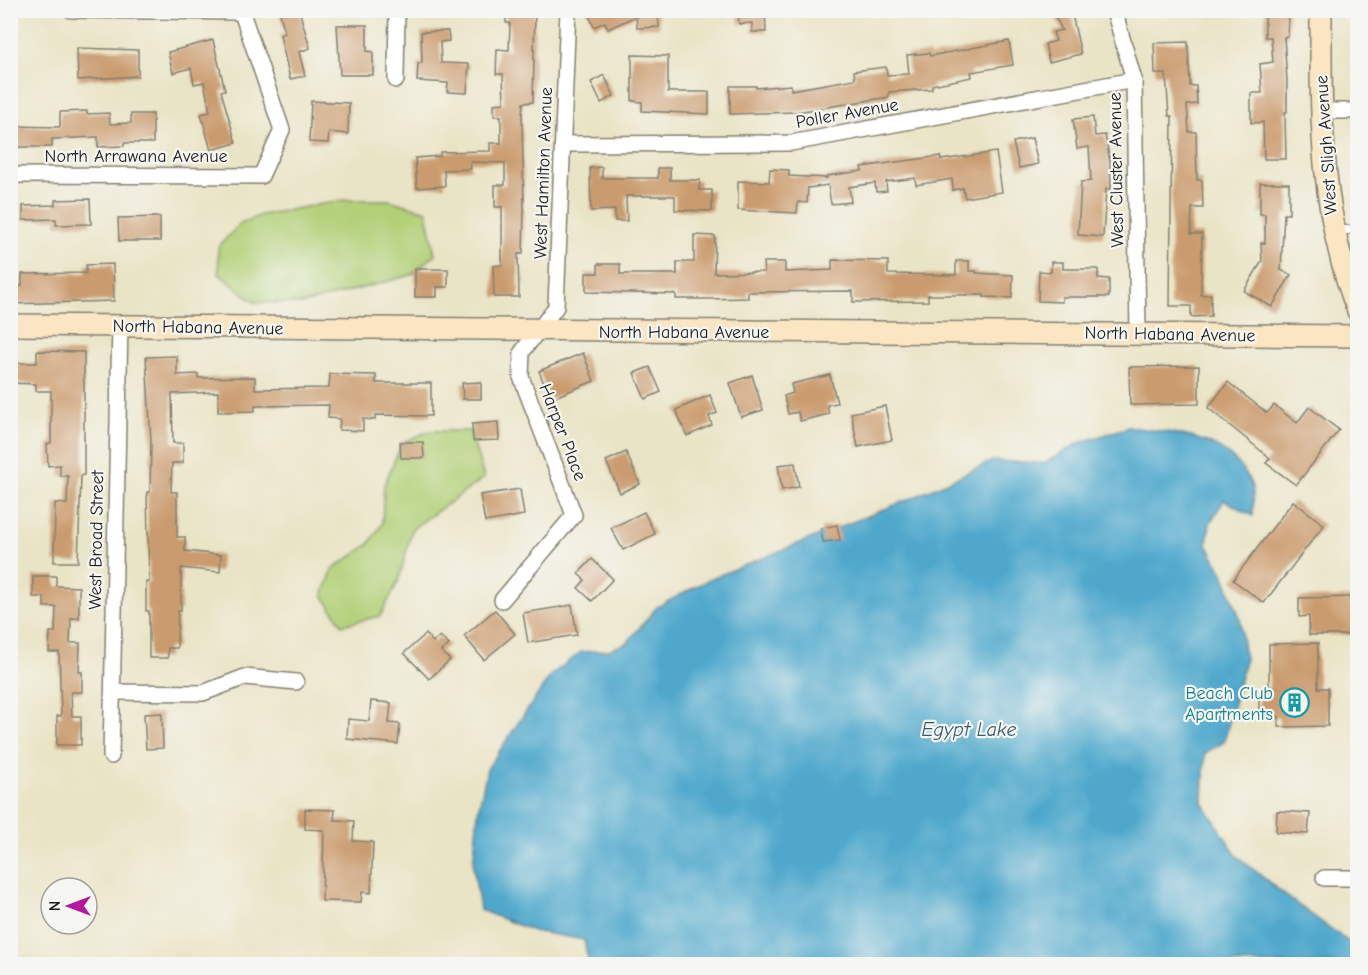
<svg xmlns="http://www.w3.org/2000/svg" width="1368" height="975" viewBox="0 0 1368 975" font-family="'Comic Neue',sans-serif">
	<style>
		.green { fill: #b2d078; stroke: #67764a; stroke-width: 1.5 }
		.water { fill: #4fa8cc; stroke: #366274; stroke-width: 1.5 }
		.building { fill: #ca9b6e }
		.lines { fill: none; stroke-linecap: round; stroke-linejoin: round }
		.lane-casing { stroke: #838071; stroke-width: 10 }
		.street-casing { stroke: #838071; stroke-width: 18 }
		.secondary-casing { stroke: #838071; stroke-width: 24 }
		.lane { stroke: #fff; stroke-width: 8 }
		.street { stroke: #fff; stroke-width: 15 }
		.secondary { stroke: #fbe6c4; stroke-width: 21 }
		.labels { text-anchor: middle; stroke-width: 4.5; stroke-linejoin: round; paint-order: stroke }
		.street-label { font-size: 18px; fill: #1c1c1c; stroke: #f6f6f2 }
		.culture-label { font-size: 18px; fill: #0d838f; stroke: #f6f6f2; text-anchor: end }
		.water-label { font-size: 20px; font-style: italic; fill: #335b6b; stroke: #f6f6f2 }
	</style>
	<rect width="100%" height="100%" fill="#f6f6f2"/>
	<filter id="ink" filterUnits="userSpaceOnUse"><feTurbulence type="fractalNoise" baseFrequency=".0167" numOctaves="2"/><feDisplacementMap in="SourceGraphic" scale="12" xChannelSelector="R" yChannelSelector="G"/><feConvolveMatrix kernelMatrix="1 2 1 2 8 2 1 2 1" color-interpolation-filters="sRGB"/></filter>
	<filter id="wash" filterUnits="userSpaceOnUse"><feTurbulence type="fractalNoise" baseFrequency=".008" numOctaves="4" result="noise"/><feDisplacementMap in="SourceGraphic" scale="24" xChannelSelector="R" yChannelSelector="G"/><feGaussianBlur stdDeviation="1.35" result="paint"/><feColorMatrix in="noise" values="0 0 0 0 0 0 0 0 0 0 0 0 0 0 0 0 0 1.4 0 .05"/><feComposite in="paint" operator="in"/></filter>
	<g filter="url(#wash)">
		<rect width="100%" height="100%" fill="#eae4c6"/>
		<g class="green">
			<path d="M345 200H389L427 211 435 255 411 275 303 304 254 302 219 274 218 247 240 224 261 215Z"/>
			<path d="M429 431H470L484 478 412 529 399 580 380 616 342 625 323 595 333 569 369 544 382 524 384 485 402 443Z"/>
		</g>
		<path class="water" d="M1128 427C1174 433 1230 435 1251 484 1255 492 1253 507 1253 516L1224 500 1210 523 1207 544 1222 571 1240 618 1245 660 1224 742 1205 753 1203 803 1237 856 1290 899 1357 948V964H589L584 940 533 931 480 910 473 865 478 812 487 769 551 675 581 652 608 650 627 643 657 607 710 579 912 498 992 461 1045 463 1079 443Z"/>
		<g id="blocks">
			<g class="building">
				<path d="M279 10H299L310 48 299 52 305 76 290 79 280 35 285 33Z"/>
				<path d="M506 10H535L533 102 523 103 522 115 524 208 523 254H518L519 297H494L493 266 502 265V207H495V185H505V163L470 162 471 169 444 170 445 186 417 188 415 158 440 156V152L490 151V143H501V116H494V104L504 103 503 74H496L497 49 509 50 510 23H506Z"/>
				<path d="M587 10H658L659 27 637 28 636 16 608 29 605 22 594 27Z"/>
				<path d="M738 10H765L766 32H752V23L739 24Z"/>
				<path d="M1052 10H1071L1081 54 1049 62 1045 44 1056 41 1053 32 1062 30Z"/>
				<path d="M1265 10H1289L1288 37H1284L1287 80V112H1285L1286 159H1264L1263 122 1251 123V93H1262L1260 64 1273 62 1271 37H1265Z"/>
				<path d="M337 25H367V51L373 52V75H340Z"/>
				<path d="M448 31 449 41 440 42 441 63 469 64 467 93 447 92 448 83 417 81 418 63H422L421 32Z"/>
				<path d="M213 40 225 90 221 91 236 143 211 150 201 114 210 112 204 82 194 84 191 68 173 73 168 52Z"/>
				<path d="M1009 41 1013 65 971 72 972 77 932 85V89L889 92V97L797 112 730 114V86H756V88L791 85V90L855 79 854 71 886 67 887 75 909 74 907 55 929 53 930 56Z"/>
				<path d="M1188 42 1190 86H1196L1197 104 1187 105 1189 132H1196L1197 180H1202L1203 208H1192L1191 234H1202L1201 295 1211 294V316L1191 317V306H1170L1172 116H1169L1166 74H1155L1154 43Z"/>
				<path d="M77 48 138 50V76L78 80Z"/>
				<path d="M632 55 668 56V92H709V114L642 111V102L632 101Z"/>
				<path d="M604 75 614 96 601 103 591 82Z"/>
				<path d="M311 101 349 103 348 134 329 132 328 143 309 142Z"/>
				<path d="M87 111V114L109 113 110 124 131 123V114H153V143H124V146L98 147V137L52 139V147H10V126L60 127V112Z"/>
				<path d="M1093 117 1095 136 1105 135 1110 161 1111 189H1106L1103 237 1078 235 1081 182 1091 181 1089 147 1077 149 1073 119Z"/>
				<path d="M1032 138 1038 164 1019 168 1013 142Z"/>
				<path d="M996 152 1002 192 965 198 963 188 953 190 952 179 916 185 915 178 886 182 887 191 876 192 875 183 849 187 851 202 831 204 828 185 808 188 807 203 798 202 797 213 738 210V181L769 182 770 169 789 170V176L827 178V176L862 171 861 167 940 156 941 160Z"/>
				<path d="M602 167V178H658V168H670V180H700L699 190H712V211L675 210V196H626L627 221H615V210L591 211 590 168Z"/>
				<path d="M1260 183H1289V214H1284L1281 270 1291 275 1272 307 1244 291 1262 261 1261 243H1265V214H1260Z"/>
				<path d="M90 199 91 224 56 225V219L23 220V206L55 205V200Z"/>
				<path d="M160 217V241H119L118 218Z"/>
				<path d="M694 235 715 236 714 273 764 272 763 262H785V272L832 270V260L888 261V274L956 275V261H969V271H976V273L1013 275 1012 298 984 297V295H928V301L853 302V291L748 292V298L708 299H676V294L586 292V273H598V264H620V274H677V262H694Z"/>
				<path d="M1051 262H1063V269H1098V278L1109 279V297H1062V302L1038 301 1039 271 1051 272Z"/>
				<path d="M113 264 114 301 10 304V285L22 286V274L86 273V265Z"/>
				<path d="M415 269H448V287H437V297H415Z"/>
				<path d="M37 351 84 352V475L81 476 78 562H54L55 503 67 504 68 476H60V465L48 466 47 444 51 443V391H36V384L10 383V363H37Z"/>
				<path d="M583 353 594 381 550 399 539 371Z"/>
				<path d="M177 356V375L198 374V378L255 377V389L329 388 330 374 376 375V383H431V416L375 415V420L363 419V431L339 430 340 419 328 418 329 405 255 406V411L218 412V392L172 394 173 443H183V463H172L171 492H177V537H185V551L221 555 220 572 181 568V611H178L177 648H168V658H149V611H146V582H149L147 492H150L151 441 146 357Z"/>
				<path d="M1199 366V404L1130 405 1129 367Z"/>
				<path d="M650 367 661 392 645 399 634 373Z"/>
				<path d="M752 375 763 410 741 417 730 383Z"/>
				<path d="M830 375 837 403 827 405 829 414 800 421 798 412 788 414 784 396 793 393 791 384Z"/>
				<path d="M481 382V399H463L462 383Z"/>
				<path d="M1228 382 1267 413 1274 405 1297 423 1309 407 1339 430 1296 485 1266 463 1270 458 1208 408Z"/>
				<path d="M710 395 717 413 709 416 712 425 687 436 676 410Z"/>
				<path d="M885 406 892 440 858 447 851 413Z"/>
				<path d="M498 422 499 440 473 441 472 424Z"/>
				<path d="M400 442H423L424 458H401Z"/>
				<path d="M626 452 640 484 620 493 606 461Z"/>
				<path d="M795 463 799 487 782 490 778 465Z"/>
				<path d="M520 489 524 515 485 522 480 495Z"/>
				<path d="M1293 501 1324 525 1264 603 1233 580Z"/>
				<path d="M644 512 655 534 623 550 611 528Z"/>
				<path d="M837 525 840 540 823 542 821 528Z"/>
				<path d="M592 559 613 579 592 601 578 588 585 580 578 574Z"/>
				<path d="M33 576H56V586L79 587V618H71L70 643H80L79 672H82V692H71L72 716H81V745H57V716H61L59 652H49L50 632H55L56 607H44V597H33Z"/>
				<path d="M1358 597V635H1309V616L1299 617V598Z"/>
				<path d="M572 605 577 635 528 643 523 613Z"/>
				<path d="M495 610 515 634 484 660 464 636Z"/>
				<path d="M426 634 433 642 440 636 449 645 441 651 450 660 429 679 404 653Z"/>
				<path d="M1318 643V688H1328V726L1279 727V717H1259V689L1269 688V644Z"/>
				<path d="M371 701 391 703 389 723 400 724 398 744 347 739 348 719 369 721Z"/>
				<path d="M162 713 163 748 146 749 144 714Z"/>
				<path d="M305 809 335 810 334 820 354 821 353 841 373 842 371 893 362 892 361 902 322 901 324 830 305 829Z"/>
				<path d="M1277 811 1310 813 1308 834 1276 832Z"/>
			</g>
		</g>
	</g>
	<g filter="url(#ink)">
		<use href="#blocks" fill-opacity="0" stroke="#838071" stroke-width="1.5"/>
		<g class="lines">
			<defs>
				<path id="lane" d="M1335 231 1358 229"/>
				<g id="street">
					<path d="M71 10 242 12"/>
					<path d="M1114 10 1134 80 1138 333"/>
					<path d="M396 80 397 10"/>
					<path d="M1321 111H1358"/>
					<path d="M564 144 791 143 1134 80"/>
					<path d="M10 175 261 176 282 130 241 10"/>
					<path d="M502 600 574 515 521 377 522 352 556 307 568 10"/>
					<path d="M113 692 203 693 245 677 296 682"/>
					<path d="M111 756 120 325"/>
					<path d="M1324 878H1358"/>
				</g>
				<g id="secondary">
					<path d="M1321 10C1321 116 1319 211 1358 311"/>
					<path d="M10 325 1358 336"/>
				</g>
			</defs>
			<use href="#lane" class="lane-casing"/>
			<use href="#street" class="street-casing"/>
			<use href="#secondary" class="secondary-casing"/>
			<use href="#lane" class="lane"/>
			<use href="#street" class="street"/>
			<use href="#secondary" class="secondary"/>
		</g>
	</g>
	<defs>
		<symbol id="building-ring" viewBox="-11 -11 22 22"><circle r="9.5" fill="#f6f6f2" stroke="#0f9aa8" stroke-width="1.5"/><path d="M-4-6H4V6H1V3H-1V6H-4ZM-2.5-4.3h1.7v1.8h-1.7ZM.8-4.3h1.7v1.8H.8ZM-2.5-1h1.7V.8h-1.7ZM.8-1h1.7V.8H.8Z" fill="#0f9aa8"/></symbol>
	</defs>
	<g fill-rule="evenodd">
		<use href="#building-ring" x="1278" y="686" width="33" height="33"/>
	</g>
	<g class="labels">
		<g class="street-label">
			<text transform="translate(847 113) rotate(-10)" y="6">Poller Avenue</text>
			<text transform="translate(1326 145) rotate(-94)" y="6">West Sligh Avenue</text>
			<text x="136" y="162">North Arrawana Avenue</text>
			<text transform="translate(1116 170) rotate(-91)" y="6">West Cluster Avenue</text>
			<text transform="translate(543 173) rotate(-88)" y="6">West Hamilton Avenue</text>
			<text transform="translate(198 327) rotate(1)" y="6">North Habana Avenue</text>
			<text x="684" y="338">North Habana Avenue</text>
			<text transform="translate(1170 334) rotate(1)" y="6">North Habana Avenue</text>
			<text transform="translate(563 432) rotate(69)" y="6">Harper Place</text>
			<text transform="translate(96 540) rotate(-89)" y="6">West Broad Street</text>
		</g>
		<g class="culture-label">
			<text x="1273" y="699">Beach Club<tspan x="1273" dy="21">Apartments</tspan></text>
		</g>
		<g class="water-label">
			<text x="969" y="736">Egypt Lake</text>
		</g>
	</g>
	<rect width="1368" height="975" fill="none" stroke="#f6f6f2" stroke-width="36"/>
	<g transform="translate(69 906) rotate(270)"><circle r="28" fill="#f6f6f2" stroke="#9f9f9c" stroke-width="1.5"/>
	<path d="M0-4.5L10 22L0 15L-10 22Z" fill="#b5179e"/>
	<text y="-9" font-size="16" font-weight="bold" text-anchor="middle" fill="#1c1c1c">N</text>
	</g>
</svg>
